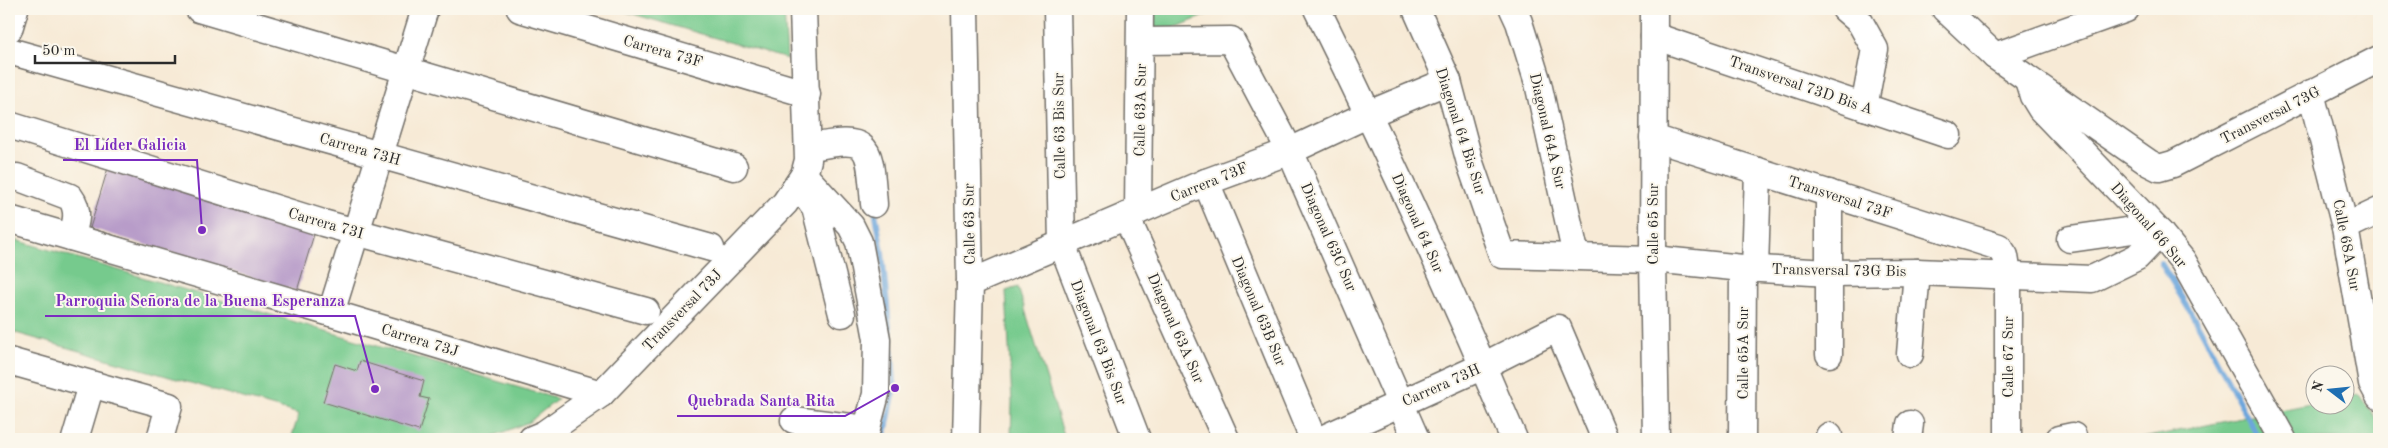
<svg xmlns="http://www.w3.org/2000/svg" width="2388" height="448" viewBox="0 0 2388 448" font-family="'Old Standard TT',serif">
	<style>
		.green { fill: #76ca8d; stroke: #507a5c }
		.lines { fill: none; stroke-linecap: round; stroke-linejoin: round }
		.stream { stroke: #6ca6dc; stroke-width: 5.5 }
		.building { fill: #b89cc9 }
		.minor-casing { stroke: #726e67; stroke-width: 29 }
		.minor { stroke: #fff; stroke-width: 26 }
		.labels { text-anchor: middle; stroke-width: 4; stroke-linejoin: round; paint-order: stroke }
		.street-label { font-size: 15px; fill: #2b2b2b; stroke: #fbf7ec }
		.leader { fill: none; stroke: #7b2cbf; stroke-width: 2 }
		.callout-dot { fill: #7b2cbf; stroke: #fbf7ec; stroke-width: 2 }
		.callout-label { font-size: 16px; text-anchor: middle; font-weight: bold; fill: #7b2cbf; stroke: #fbf7ec; stroke-width: 4; stroke-linejoin: round; paint-order: stroke }
	</style>
	<rect width="100%" height="100%" fill="#fbf7ec"/>
	<filter id="ink" filterUnits="userSpaceOnUse"><feTurbulence type="fractalNoise" baseFrequency=".02" numOctaves="2"/><feDisplacementMap in="SourceGraphic" scale="10" xChannelSelector="R" yChannelSelector="G"/><feConvolveMatrix kernelMatrix="1 2 1 2 8 2 1 2 1" color-interpolation-filters="sRGB"/></filter>
	<filter id="wash" filterUnits="userSpaceOnUse"><feTurbulence type="fractalNoise" baseFrequency=".0096" numOctaves="4" result="noise"/><feDisplacementMap in="SourceGraphic" scale="20" xChannelSelector="R" yChannelSelector="G"/><feGaussianBlur stdDeviation="1.12" result="paint"/><feColorMatrix in="noise" values="0 0 0 0 0 0 0 0 0 0 0 0 0 0 0 0 0 1.4 0 .05"/><feComposite in="paint" operator="in"/></filter>
	<g filter="url(#wash)">
		<rect width="100%" height="100%" fill="#f7ead6"/>
		<g class="green">
			<path d="M616 9H784L787 59Z"/>
			<path d="M1151 9H1221L1150 38Z"/>
			<path d="M9 238 558 399 529 422 486 439H291L299 414 9 331Z"/>
			<path d="M1018 287 1065 439H1011L1012 402 1006 291Z"/>
			<path d="M2359 395 2379 423V439H2138L2315 403 2316 406H2346V397Z"/>
		</g>
		<g class="lines">
			<g class="stream">
				<path d="M875 211 882 250 895 388 884 439"/>
				<path d="M2161 263 2200 328 2259 439"/>
			</g>
		</g>
		<g id="blocks">
			<g class="building">
				<path d="M108 168 315 231 297 291 90 228Z"/>
				<path d="M360 361 424 381 420 397 429 399 419 431 323 402 335 364 357 371Z"/>
			</g>
		</g>
	</g>
	<g filter="url(#ink)">
		<use href="#blocks" fill-opacity="0" stroke="#726e67" stroke-width="1"/>
		<g class="lines">
			<defs>
				<g id="minor">
					<path d="M199 9 734 167"/>
					<path d="M520 9 807 94"/>
					<path d="M965 9 970 283 966 439"/>
					<path d="M1057 9 1062 244 1137 439"/>
					<path d="M1317 9C1387 150 1453 294 1514 439"/>
					<path d="M1416 9 1448 81 1470 163 1502 255 1653 259 1743 268 1829 273 1917 272 2092 279 2137 257 2160 233"/>
					<path d="M1513 9 1519 22 1538 83 1576 256"/>
					<path d="M1654 9 1653 259 1656 439"/>
					<path d="M1845 9 1860 22 1875 49 1864 107"/>
					<path d="M1945 9 1995 56 2149 163 2159 168 2173 164 2379 59"/>
					<path d="M9 29 15 9"/>
					<path d="M1654 36 1948 135"/>
					<path d="M1142 41 1231 40 1290 151 1416 439"/>
					<path d="M9 51 711 248"/>
					<path d="M1995 56 2126 9"/>
					<path d="M2028 80 2033 96 2041 109 2160 233 2183 261 2283 439"/>
					<path d="M2311 93 2345 227 2372 383 2379 396"/>
					<path d="M9 125 323 223 646 311"/>
					<path d="M1653 138 1999 247 2005 256 2008 275V439"/>
					<path d="M808 148C873 134 869 145 874 204"/>
					<path d="M804 175 851 226 859 242 877 339 876 394 864 439"/>
					<path d="M17 177 70 197C80 210 76 223 71 237"/>
					<path d="M1206 182 1313 439"/>
					<path d="M799 186 815 207 842 314"/>
					<path d="M1829 193V354"/>
					<path d="M1138 211 1140 9"/>
					<path d="M1126 216 1226 439"/>
					<path d="M9 219 331 313 601 394"/>
					<path d="M2345 227 2379 211"/>
					<path d="M2070 239 2133 230 2148 221"/>
					<path d="M1755 269 1758 171"/>
					<path d="M970 283 1206 182 1290 151 1369 114 1448 81"/>
					<path d="M331 313 425 9"/>
					<path d="M1910 354 1917 272"/>
					<path d="M9 361 169 406 160 439"/>
					<path d="M794 420 867 429"/>
					<path d="M75 439 91 385"/>
					<path d="M532 439 544 434 601 394 785 203 804 175 808 160 803 9"/>
					<path d="M1322 439 1483 366 1558 328 1605 439"/>
					<path d="M1742 439 1743 268"/>
					<path d="M1829 439V436"/>
					<path d="M1908 439 1910 424"/>
					<path d="M2059 439 2073 436"/>
				</g>
			</defs>
			<use href="#minor" class="minor-casing"/>
			<use href="#minor" class="minor"/>
		</g>
	</g>
	<g class="labels">
		<g class="street-label">
			<text transform="translate(663 51) rotate(16)" y="5">Carrera 73F</text>
			<text transform="translate(1801 85) rotate(19)" y="5">Transversal 73D Bis A</text>
			<text transform="translate(1140 110) rotate(-89)" y="5">Calle 63A Sur</text>
			<text transform="translate(2270 115) rotate(-27)" y="5">Transversal 73G</text>
			<text transform="translate(1059 126) rotate(-91)" y="5">Calle 63 Bis Sur</text>
			<text transform="translate(1461 131) rotate(72)" y="5">Diagonal 64 Bis Sur</text>
			<text transform="translate(1548 131) rotate(77)" y="5">Diagonal 64A Sur</text>
			<text transform="translate(360 149) rotate(16)" y="5">Carrera 73H</text>
			<text transform="translate(1209 182) rotate(-22)" y="5">Carrera 73F</text>
			<text transform="translate(1840 197) rotate(18)" y="5">Transversal 73F</text>
			<text transform="translate(326 223) rotate(16)" y="5">Carrera 73I</text>
			<text transform="translate(1418 223) rotate(66)" y="5">Diagonal 64 Sur</text>
			<text transform="translate(969 224) rotate(-91)" y="5">Calle 63 Sur</text>
			<text transform="translate(1653 224) rotate(-90)" y="5">Calle 65 Sur</text>
			<text transform="translate(2149 225) rotate(49)" y="5">Diagonal 66 Sur</text>
			<text transform="translate(1329 237) rotate(66)" y="5">Diagonal 63C Sur</text>
			<text transform="translate(2347 245) rotate(79)" y="5">Calle 68A Sur</text>
			<text transform="translate(1839 270) rotate(1)" y="5">Transversal 73G Bis</text>
			<text transform="translate(682 310) rotate(-46)" y="5">Transversal 73J</text>
			<text transform="translate(1259 311) rotate(67)" y="5">Diagonal 63B Sur</text>
			<text transform="translate(1176 328) rotate(66)" y="5">Diagonal 63A Sur</text>
			<text transform="translate(420 340) rotate(17)" y="5">Carrera 73J</text>
			<text transform="translate(1099 342) rotate(69)" y="5">Diagonal 63 Bis Sur</text>
			<text transform="translate(1743 353) rotate(-90)" y="5">Calle 65A Sur</text>
			<text transform="translate(2008 357) rotate(-90)" y="5">Calle 67 Sur</text>
			<text transform="translate(1441 385) rotate(-24)" y="5">Carrera 73H</text>
		</g>
	</g>
	<path class="leader" d="M202 230L197 160H63M375 389L355 316H45M895 388L845 416H677"/>
	<g class="callout-dot">
		<circle cx="202" cy="230" r="5"/>
		<circle cx="375" cy="389" r="5"/>
		<circle cx="895" cy="388" r="5"/>
	</g>
	<g class="callout-label">
		<text x="130" y="150">El Líder Galicia</text>
		<text x="200" y="306">Parroquia Señora de la Buena Esperanza</text>
		<text x="761" y="406">Quebrada Santa Rita</text>
	</g>
	<rect width="2388" height="448" fill="none" stroke="#fbf7ec" stroke-width="30"/>
	<g transform="translate(2330 390) rotate(286)"><circle r="24" fill="#fbf7ec" stroke="#a8a59f"/>
	<path d="M0-4L9 19L0 12L-9 19Z" fill="#1f6fb2"/>
	<text y="-8" font-size="14" font-weight="bold" text-anchor="middle" fill="#2b2b2b">N</text>
	</g>
	<path d="M35 55v8h140v-8" fill="none" stroke="#2b2b2b" stroke-width="2.5"/>
	<text x="42" y="55" font-size="15" fill="#2b2b2b" stroke="#fbf7ec" stroke-width="4" paint-order="stroke">50 m</text>
</svg>
